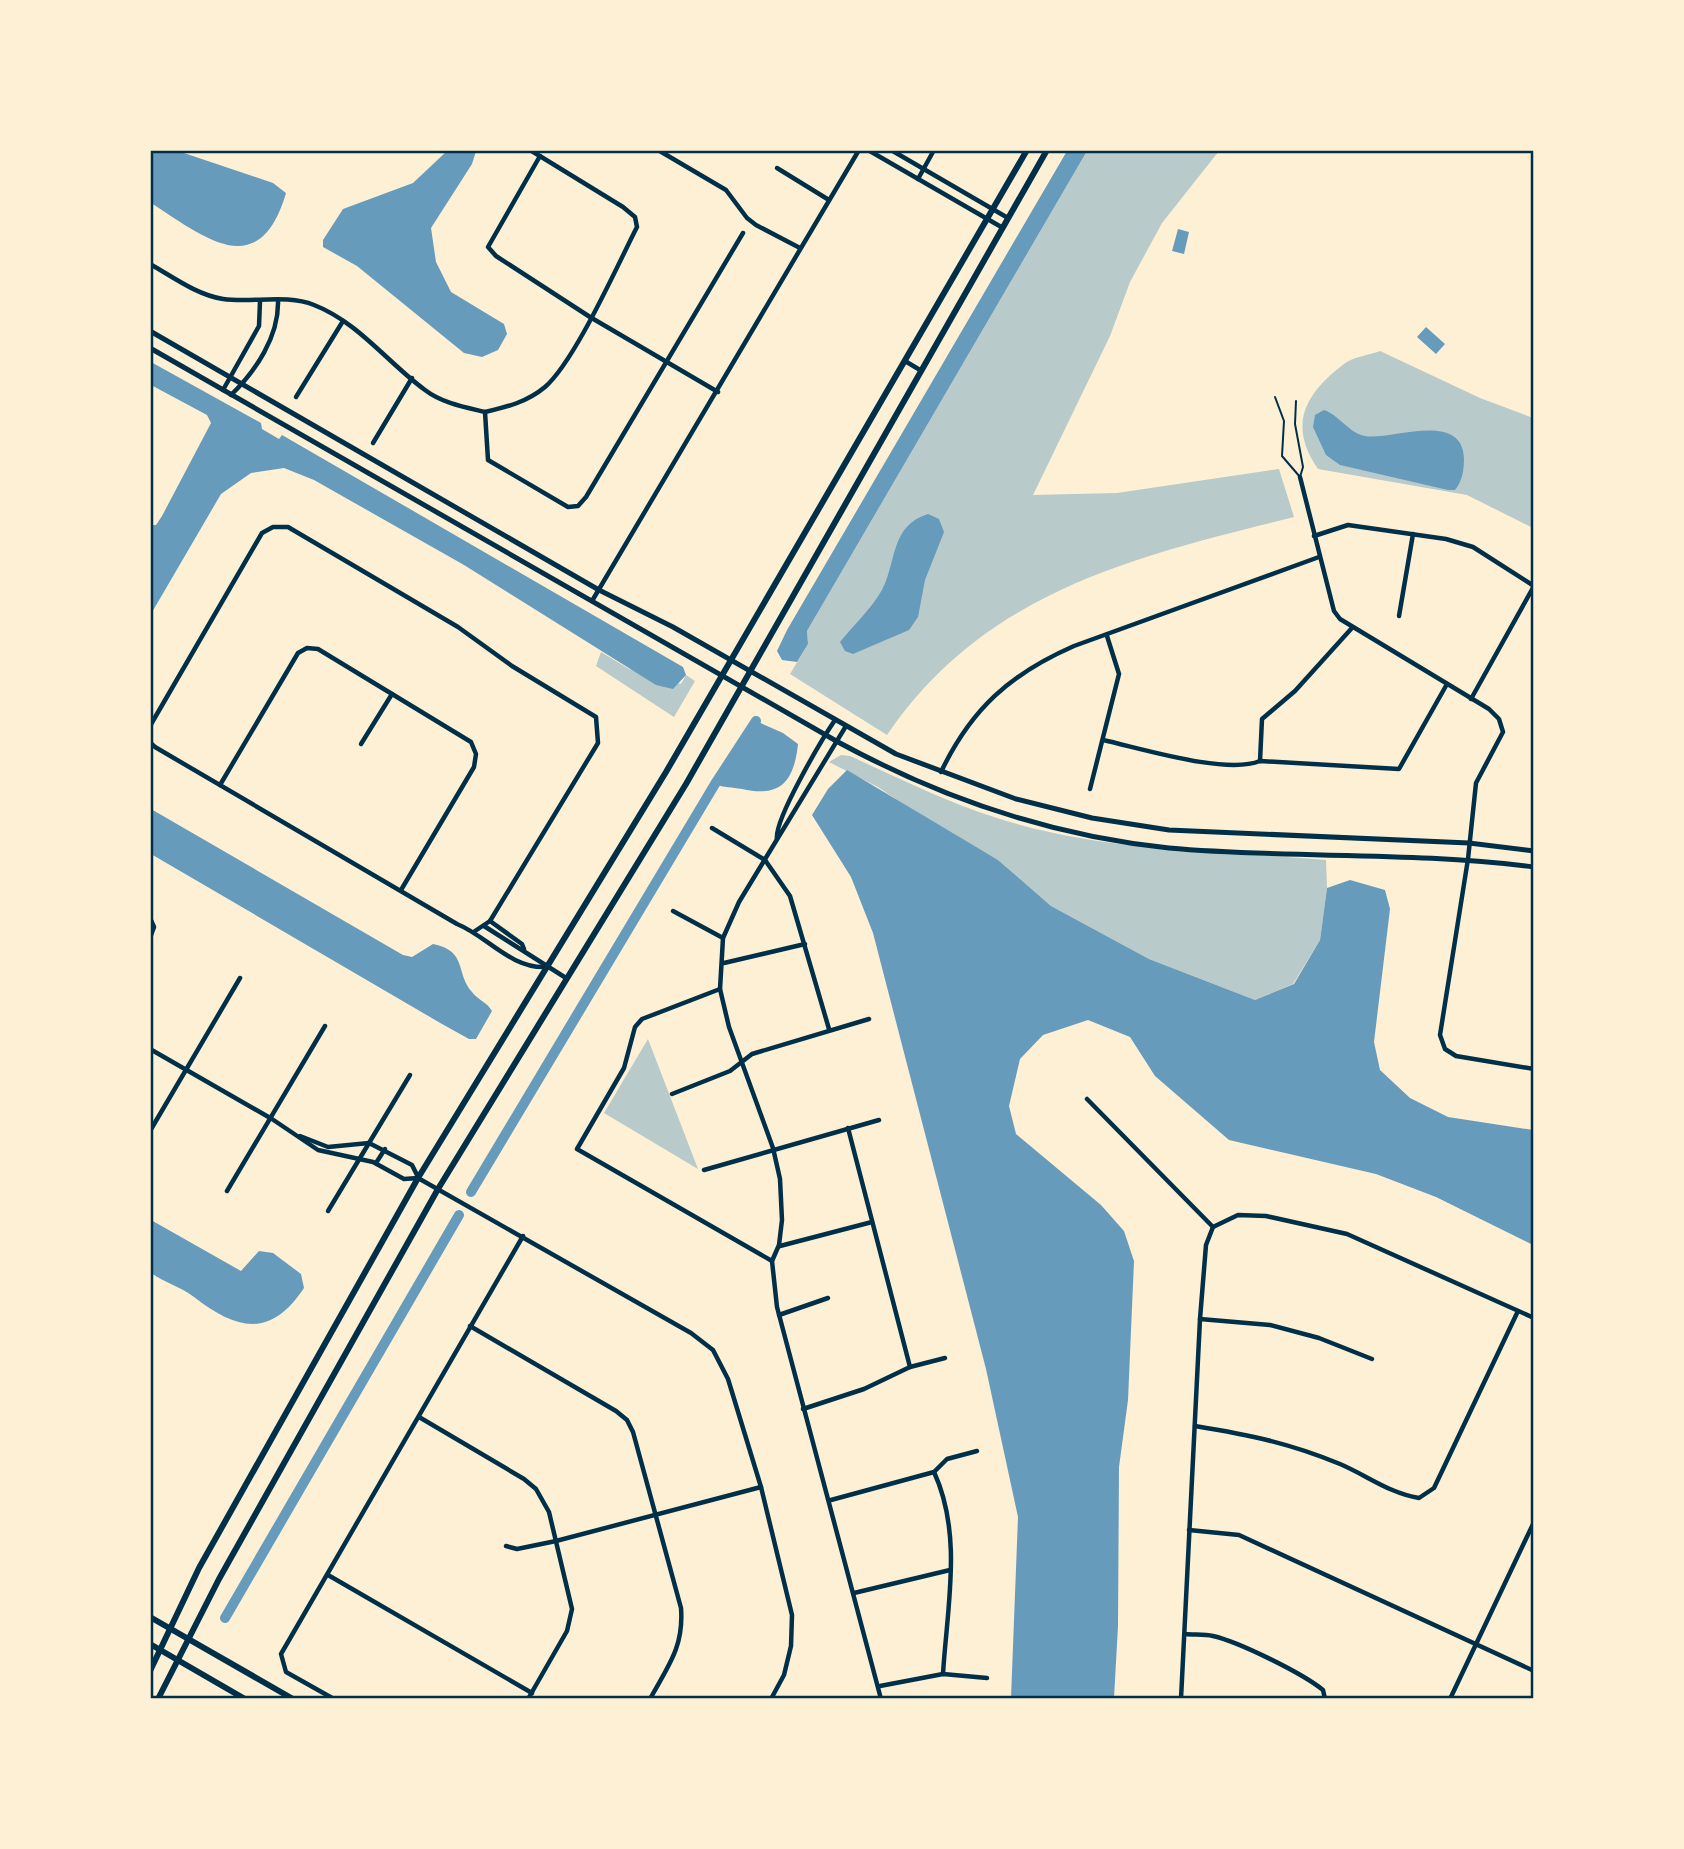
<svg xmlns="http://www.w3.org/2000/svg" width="1684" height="1849" viewBox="0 0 1684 1849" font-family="Helvetica,sans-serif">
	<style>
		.green { fill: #b9caca }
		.water { fill: #669bbc }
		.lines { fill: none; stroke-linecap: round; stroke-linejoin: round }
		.canal { stroke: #669bbc; stroke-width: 10 }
		.service { stroke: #003049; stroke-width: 2 }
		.minor { stroke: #003049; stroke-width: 4.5 }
		.tertiary { stroke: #003049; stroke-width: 5 }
		.secondary { stroke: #003049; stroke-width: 6 }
		.primary { stroke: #003049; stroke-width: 6 }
		.neatline { fill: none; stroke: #003049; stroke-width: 2.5 }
	</style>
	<rect width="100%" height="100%" fill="#fdf0d5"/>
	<g class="green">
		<path d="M1087 151H1219L1162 223 1130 282 1110 336 1033 495 1117 493 1279 469 1294 517C1134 557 985 591 887 735L790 674 808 644 807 631Z"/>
		<path d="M1380 351 1480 398 1533 418V528L1467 495 1318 469C1288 426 1304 394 1344 364 1353 357 1369 355 1380 351Z"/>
		<path d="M601 652 629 669 681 684 686 675 695 681 674 717 596 666Z"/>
		<path d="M841 755 850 756C899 778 946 802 997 818 1102 852 1218 851 1326 860L1327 888 1320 940 1293 984 1255 1000 1149 959 1051 906 998 860 918 814 878 787 829 762Z"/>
		<path d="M648 1039 698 1169 604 1113Z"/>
	</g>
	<g class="water">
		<path d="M150 151H178L273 183 286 193C259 285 203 236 151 203Z"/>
		<path d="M447 151H476L472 164 431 228 436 262 451 292 504 324 507 334 498 350 482 357 464 353 357 266 323 247V240L343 209 413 183Z"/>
		<path d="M1067 151H1087L807 631 808 644 797 662 782 660 777 651 787 630Z"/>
		<path d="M1178 229 1189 232 1184 254 1172 251Z"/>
		<path d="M1426 327 1445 344 1436 354 1417 337Z"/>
		<path d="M151 362 261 423 262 429 279 439 282 435 683 667 686 675 673 689 656 685 464 565 314 480 284 468 251 473 221 494 151 614V525H156L162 516 211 423 207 415 151 385Z"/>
		<path d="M1324 410C1339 415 1349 433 1365 436 1389 441 1463 409 1464 459 1464 470 1462 482 1455 490H1448L1340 465 1326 455 1313 427 1315 415Z"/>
		<path d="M928 514 939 519 944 532 925 580 918 617 909 630 853 654 845 651 840 642C853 626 871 609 882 590 897 562 890 526 928 514Z"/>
		<path d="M756 721 783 733 798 744C794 781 781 798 742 789 732 787 724 788 715 784Z"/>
		<path d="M847 770 998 860 1051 906 1149 959 1255 1000 1294 984 1320 940 1327 888 1350 880 1385 890 1390 909 1374 1042 1380 1070 1410 1098 1448 1117 1533 1130V1245L1436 1197 1376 1174 1229 1140 1155 1076 1130 1037 1088 1020 1043 1035 1020 1059 1009 1106 1016 1134 1101 1205 1124 1231 1134 1261 1128 1400 1119 1467 1118 1626 1114 1698H1011L1018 1517 986 1369 873 933 851 877 812 815 828 789Z"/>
		<path d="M151 809 403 955 412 957 433 944C468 951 455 973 472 992 478 1000 487 1002 492 1011L476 1039H469L442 1024 151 854Z"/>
		<path d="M151 1220 241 1271 259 1251 273 1253 301 1274 304 1288C270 1339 237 1330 194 1297 181 1287 164 1282 151 1273Z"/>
	</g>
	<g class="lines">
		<g class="canal">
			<path d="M471 1192 715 784 756 721"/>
			<path d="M225 1618 459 1215"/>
		</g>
		<path class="service" d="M1275 397 1284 421 1282 456 1300 477 1303 467 1295 424 1296 401"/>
		<g class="minor">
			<path d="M658 150 726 190 747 218 756 225 800 248"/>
			<path d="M868 150 1003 228"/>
			<path d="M891 150 1008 218"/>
			<path d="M540 156 488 247 496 256 590 317 718 392"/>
			<path d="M777 168 829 200"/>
			<path d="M918 179 934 150"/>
			<path d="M150 264C173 277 197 295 223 299 252 303 287 294 314 305 358 322 388 363 425 390 442 403 464 407 485 412L488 460 568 507 578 506 586 497 743 233"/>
			<path d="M905 361 920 370"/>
			<path d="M223 390 259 326 260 301"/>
			<path d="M231 395C256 371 279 336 278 301"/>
			<path d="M296 397 343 321"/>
			<path d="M485 412C507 407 527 402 545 387 575 361 617 266 637 227L635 217 623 207 530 150"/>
			<path d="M373 443 412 378"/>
			<path d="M1300 477 1334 611 1340 619 1489 709 1499 719 1503 732 1476 783 1468 859 1440 1035 1445 1049 1456 1056 1534 1069"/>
			<path d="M1314 536 1348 525 1446 539 1473 547 1534 586"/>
			<path d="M592 601 859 150"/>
			<path d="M1399 616 1413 534"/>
			<path d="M1471 699 1534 586"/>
			<path d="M150 726 262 533 273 527H288L458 627 512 666 596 717 598 743 490 921 475 931"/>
			<path d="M846 726 739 902 723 938 720 989 729 1027 773 1148 780 1179 782 1220 779 1245 772 1261 777 1307 881 1699"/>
			<path d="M1103 740C1140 748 1226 775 1260 761L1399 769 1447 684"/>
			<path d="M150 742 155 747 457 924C487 936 510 968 545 967"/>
			<path d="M361 744 392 694"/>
			<path d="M1260 761 1262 719 1295 691 1351 629"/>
			<path d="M941 772C971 709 1010 674 1074 646L1319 557"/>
			<path d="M220 785 298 653 307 648 318 649 471 742 476 754 474 767 401 890"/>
			<path d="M1090 789 1119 674 1107 636"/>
			<path d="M712 828 765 860 790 896 829 1029"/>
			<path d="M777 839C774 820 822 739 835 720"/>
			<path d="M673 911 723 938"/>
			<path d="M150 918 154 927 150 938"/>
			<path d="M490 921 522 944 524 949"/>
			<path d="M484 926 566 978"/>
			<path d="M724 963 805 944"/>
			<path d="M720 989 642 1019 635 1027 624 1068 577 1149 772 1261"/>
			<path d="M150 1049 272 1119 318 1150 373 1162 404 1179 418 1178 691 1333 713 1350 728 1379 761 1487 792 1615 791 1646 784 1675 771 1699"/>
			<path d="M672 1094 730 1071 752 1054 869 1019"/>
			<path d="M1087 1099 1213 1227 1238 1215 1266 1216 1347 1234 1534 1318"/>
			<path d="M848 1128 910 1367"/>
			<path d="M150 1131 240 978"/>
			<path d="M300 1136 328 1147 369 1143 412 1165 418 1177"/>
			<path d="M376 1163 385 1149"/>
			<path d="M704 1170 879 1120"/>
			<path d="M227 1191 325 1026"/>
			<path d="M328 1211 410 1075"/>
			<path d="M780 1246 872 1222"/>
			<path d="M779 1315 828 1298"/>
			<path d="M1200 1319 1270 1325 1319 1338 1372 1359"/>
			<path d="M470 1326 616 1411 627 1420 633 1432 681 1608C684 1647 668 1666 650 1699"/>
			<path d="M803 1409 864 1389 910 1367 945 1358"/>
			<path d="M419 1417 524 1479 536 1489 549 1512 572 1609 567 1631 528 1699"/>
			<path d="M1195 1426C1250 1435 1289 1443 1340 1464 1368 1476 1389 1493 1419 1498L1434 1488 1518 1311"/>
			<path d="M934 1472C963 1535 947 1607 943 1674"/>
			<path d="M831 1500 934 1472 947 1459 977 1451"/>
			<path d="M1189 1530 1239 1535 1534 1671"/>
			<path d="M506 1546 517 1549 556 1541 761 1487"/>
			<path d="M328 1575 532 1693"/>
			<path d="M854 1593 950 1570"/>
			<path d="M1185 1634C1194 1635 1204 1634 1213 1636 1239 1642 1302 1673 1323 1690L1325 1699"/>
			<path d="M880 1686 943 1674 987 1678"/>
			<path d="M334 1699 286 1672 281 1654 523 1236"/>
			<path d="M1181 1699 1200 1319 1206 1245 1213 1227"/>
			<path d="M1450 1699 1534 1522"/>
		</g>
		<g class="tertiary">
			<path d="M150 331 599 590 673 627 896 754 1016 799 1092 818 1169 830 1469 843 1534 851"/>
			<path d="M150 348 838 742C939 797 1052 836 1169 848 1290 859 1412 851 1534 867"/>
		</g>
		<g class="secondary">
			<path d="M150 1671 199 1568 418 1178 666 772 1027 150"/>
			<path d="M158 1699 219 1579 438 1189 686 784 1047 150"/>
		</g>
		<g class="primary">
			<path d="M150 1617 293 1699"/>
			<path d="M150 1644 245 1699"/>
		</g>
	</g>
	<rect width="1684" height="1849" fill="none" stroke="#fdf0d5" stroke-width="304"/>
	<rect x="152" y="152" width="1380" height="1545" class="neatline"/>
</svg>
